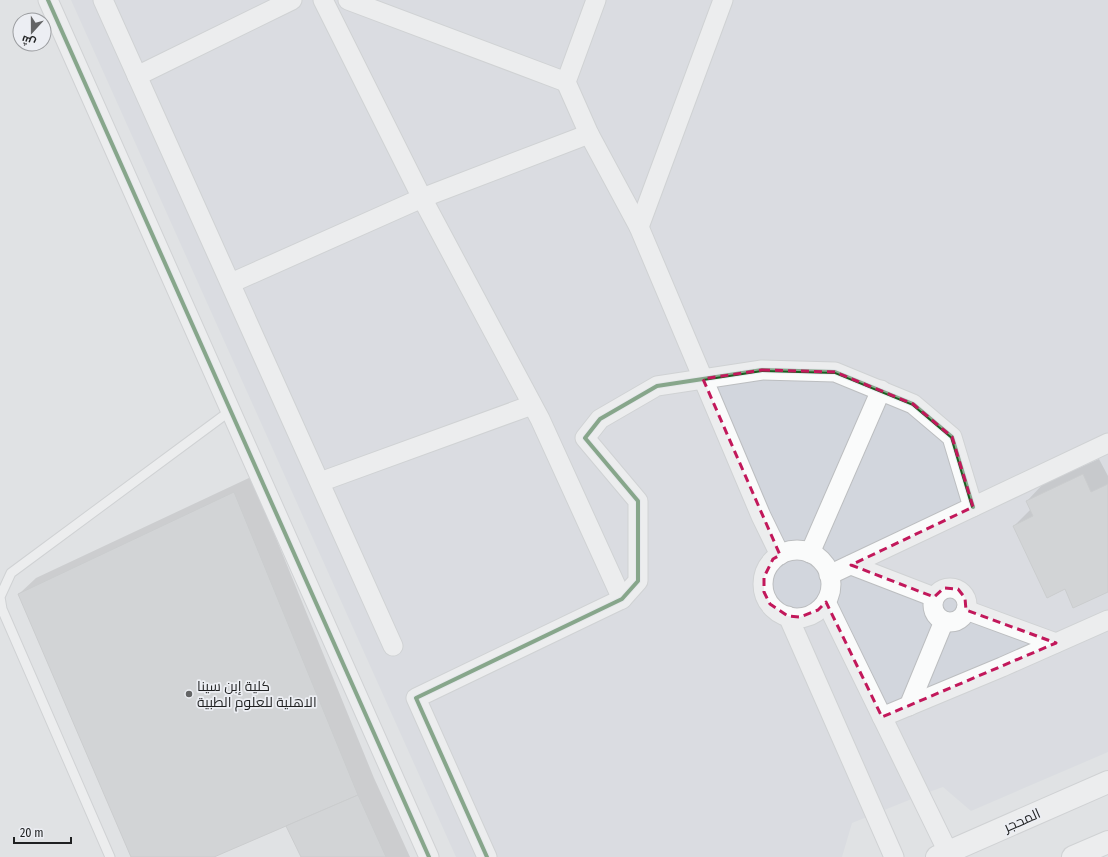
<svg xmlns="http://www.w3.org/2000/svg" width="1108" height="857" viewBox="0 0 1108 857" font-family="'Fira Sans Condensed',Cairo,sans-serif">
	<style>
		.built { fill: #d2d6dd }
		.shadow { fill: #0003 }
		.building { fill: #c2c4c6; stroke: #b0b2b3 }
		.lines { fill: none; stroke-linecap: round; stroke-linejoin: round }
		.service-casing { stroke: #bcbec0; stroke-width: 11 }
		.minor-casing { stroke: #bcbec0; stroke-width: 21 }
		.secondary-casing { stroke: #bcbec0; stroke-width: 24 }
		.service { stroke: #fafbfb; stroke-width: 9 }
		.minor { stroke: #fafbfb; stroke-width: 19 }
		.secondary { stroke: #fafbfb; stroke-width: 22 }
		.cycleway-casing { stroke: #eceef3; stroke-width: 6 }
		.cycleway { stroke: #1b5e20; stroke-width: 4 }
		.marked { fill: none; stroke: #c2185b; stroke-width: 3; stroke-dasharray: 8 5; stroke-linejoin: round }
		.poi-dot { fill: #636465; stroke: #eceef3; stroke-width: 1.5 }
		.labels { text-anchor: middle; stroke-width: 3.5; stroke-linejoin: round; paint-order: stroke }
		.poi-label { font-size: 14px; fill: #1f2021; stroke: #eceef3; text-anchor: start }
		.street-label { font-size: 14px; fill: #1f2021; stroke: #eceef3 }
	</style>
	<rect width="100%" height="100%" fill="#e0e2e4"/>
	<path class="built" d="M71 0H1108V752L971 811 943 787 929 792 852 823 842 857H456Z"/>
	<g class="shadow">
		<path d="M1099 459 1108 476V591L1065 588 1014 526 1031 509 1027 501 1043 484Z"/>
		<path d="M251 477 374 778 410 857H302L287 824 212 857H132L19 594 36 578Z"/>
	</g>
	<g class="building">
		<path d="M1083 474 1091 492 1108 484V592L1073 608 1065 589 1047 598 1013 526 1033 516 1026 501Z"/>
		<path d="M234 492 358 795 214 857H131L18 594Z"/>
		<path d="M358 795 386 857H301L286 826Z"/>
	</g>
	<g class="lines">
		<defs>
			<path id="service" d="M110 857 2 609 0 597 11 573 230 411"/>
			<g id="minor">
				<path d="M48 0 429 857"/>
				<path d="M103 0 393 646"/>
				<path d="M323 0 422 198 540 419 622 599"/>
				<path d="M348 0 566 82"/>
				<path d="M596 0 566 82 589 134 639 227 761 516 780 555"/>
				<path d="M137 76 292 0"/>
				<path d="M639 227 723 0"/>
				<path d="M231 283 422 198 589 134"/>
				<path d="M320 482 532 405"/>
				<circle cx="797" cy="584" r="34"/>
				<path d="M810 553 881 390"/>
				<path d="M851 565 934 597"/>
				<path d="M829 575 1108 443"/>
				<circle cx="950" cy="605" r="17"/>
				<path d="M826 602 948 852"/>
				<path d="M966 610 1056 643"/>
				<path d="M788 616 894 857"/>
				<path d="M909 706 944 621"/>
				<path d="M882 717 1002 667 1108 620"/>
				<path d="M487 857 416 698 622 599 638 581V501L585 438 600 419 657 386 762 370 835 372 913 404 952 437 973 507"/>
			</g>
			<g id="secondary">
				<path d="M937 857 1108 782"/>
				<path d="M1073 857 1108 842"/>
			</g>
		</defs>
		<use href="#service" class="service-casing"/>
		<use href="#minor" class="minor-casing"/>
		<use href="#secondary" class="secondary-casing"/>
		<use href="#service" class="service"/>
		<use href="#minor" class="minor"/>
		<use href="#secondary" class="secondary"/>
		<defs>
			<g id="cycleway">
				<path d="M48 0 429 857"/>
				<path d="M487 857 416 698 622 599 638 581V501L585 438 600 419 657 386 762 370 835 372 913 404 952 437 973 507"/>
			</g>
		</defs>
		<use href="#cycleway" class="cycleway-casing"/>
		<use href="#cycleway" class="cycleway"/>
	</g>
	<path d="M0 0H1108V857H0ZM762 370 835 372 913 404 952 437 973 507 851 565 934 597 944 588 958 589 965 598 966 610 1056 643 882 717 826 602 818 610 800 617 788 616 770 604 764 592V577L773 559 780 555 703 379Z" fill="#e0e2e4" fill-opacity=".55" fill-rule="evenodd"/>
	<path class="marked" d="M762 370 835 372 913 404 952 437 973 507 851 565 934 597 944 588 958 589 965 598 966 610 1056 643 882 717 826 602 818 610 800 617 788 616 770 604 764 592V577L773 559 780 555 703 379Z"/>
	<circle class="poi-dot" cx="189" cy="694" r="4"/>
	<g class="labels">
		<g class="poi-label">
			<text x="197" y="691">كلية إبن سينا<tspan x="197" dy="16">الاهلية للعلوم الطبية</tspan></text>
		</g>
		<g class="street-label">
			<text transform="translate(1022 820) rotate(-24)" y="5">المحجر</text>
		</g>
	</g>
	<g transform="translate(32 32) rotate(201)"><circle r="19" fill="#eceef3" stroke="#9a9c9f"/>
	<path d="M0-3L7 15L0 10L-7 15Z" fill="#636465"/>
	<text y="-6" font-size="11" font-weight="bold" text-anchor="middle" fill="#1f2021">ش</text>
	</g>
	<path d="M14 837v6h57v-6" fill="none" stroke="#1f2021" stroke-width="2"/>
	<text x="20" y="837" font-size="12" fill="#1f2021" stroke="#eceef3" stroke-width="3" paint-order="stroke">20 m</text>
</svg>
